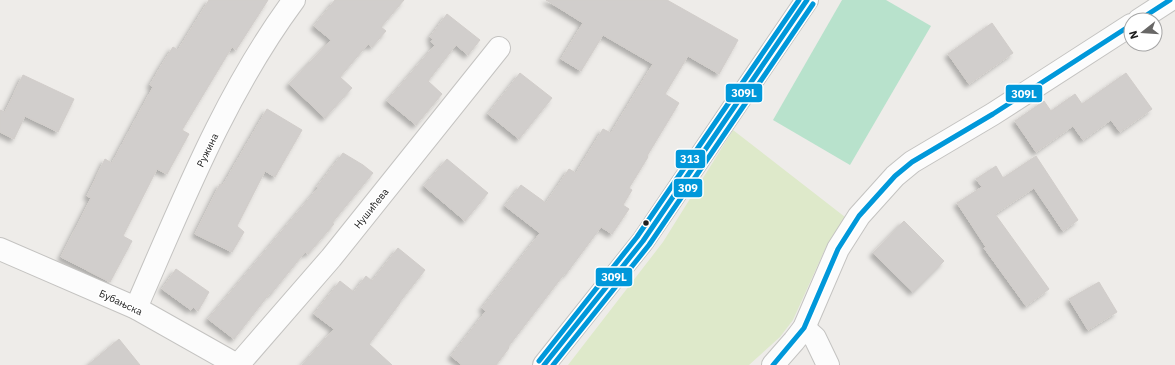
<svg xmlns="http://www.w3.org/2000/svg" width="1175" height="365" viewBox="0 0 1175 365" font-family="'IBM Plex Sans',sans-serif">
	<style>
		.grass { fill: #dee9ca }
		.pitch { fill: #b8e2cc }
		.building { fill: #d1cecc; stroke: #d1cdca; filter: url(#shadow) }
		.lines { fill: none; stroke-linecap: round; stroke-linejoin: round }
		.minor-casing { stroke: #c4c3c1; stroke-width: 24 }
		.tertiary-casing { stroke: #c4c3c1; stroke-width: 24 }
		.minor { stroke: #fcfcfc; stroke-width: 22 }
		.tertiary { stroke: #fcfcfc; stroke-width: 22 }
		.bus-1-casing { stroke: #fff; stroke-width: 8 }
		.bus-2-casing { stroke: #fff; stroke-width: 8 }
		.bus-3-casing { stroke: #fff; stroke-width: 8 }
		.bus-1 { stroke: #0098da; stroke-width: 5 }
		.bus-2 { stroke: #0098da; stroke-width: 5 }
		.bus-3 { stroke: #0098da; stroke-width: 5 }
		.bus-dot { fill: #202020; stroke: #fff; stroke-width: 1.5 }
		.labels { text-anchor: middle; stroke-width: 3; stroke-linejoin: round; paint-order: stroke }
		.street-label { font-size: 10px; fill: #202020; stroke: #fff }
		.line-badge { stroke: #fff; stroke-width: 1.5 }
		.badge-label { font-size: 11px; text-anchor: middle; font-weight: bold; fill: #fff }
	</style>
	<defs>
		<filter id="shadow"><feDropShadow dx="-3.5" dy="3.5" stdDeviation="2" flood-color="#0004"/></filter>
	</defs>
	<rect width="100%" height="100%" fill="#eeece9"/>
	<path class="grass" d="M733 130 845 217 826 247 793 320 780 337 749 365H568L663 242Z"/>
	<path class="pitch" d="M842 0H886L931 26 850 165 773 120Z"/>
	<g class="building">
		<path d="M209 0H268L236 50 232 47 182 130 189 134 167 174 157 169 123 236 132 241 110 282 61 257 91 198 87 196 105 159 112 163 153 87 150 85 161 66 173 47 178 50Z"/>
		<path d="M335 0H404L381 27 386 31 372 47 368 44 340 77 352 88 325 118 289 84 331 40 314 26Z"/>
		<path d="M546 0H667L738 40 719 74 688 56 665 94 679 103 647 156 648 157 629 188 632 190 623 205 629 209 612 234 601 227 566 274 565 273 508 347 509 348 496 365H462L451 356 486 311 482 308 540 233 505 206 521 185 546 203 569 169 576 173 603 129 611 133 653 64 603 35 581 71 561 59 583 23Z"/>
		<path d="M447 14 480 40 468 55 456 45 428 81 442 94 416 125 387 101 435 45 431 42 433 39 430 37Z"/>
		<path d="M992 23 1013 53 969 84 948 54Z"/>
		<path d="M520 73 552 98 519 139 488 114Z"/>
		<path d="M1126 73 1152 109 1120 132 1111 120 1083 140 1073 126 1036 152 1015 121 1044 101 1051 111 1075 94 1082 104Z"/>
		<path d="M23 75 74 99 58 132 25 116 14 139 0 132V110L5 112Z"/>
		<path d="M267 109 302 130 275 177 265 171 237 226 244 232 232 252 195 234 220 184 223 185Z"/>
		<path d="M343 153 363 165 373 173 332 223 334 224 308 254 305 252 271 294 270 293 234 339 208 319 318 188 317 187Z"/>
		<path d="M1036 156 1078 220 1063 231 1034 188 995 214 1049 289 1026 306 984 248 986 247 957 203 982 187 976 179 996 166 1003 178Z"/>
		<path d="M447 159 488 193 465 221 424 186Z"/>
		<path d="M904 221 944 261 913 292 873 253Z"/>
		<path d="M398 248 425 270 399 303H400L369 344 392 365H302L334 329 314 314 340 281 354 292 366 276 372 281Z"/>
		<path d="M176 269 209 292 198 311 193 307 191 310 162 289Z"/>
		<path d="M1099 282 1117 312 1088 330 1069 299Z"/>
		<path d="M119 339 140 365H88Z"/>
	</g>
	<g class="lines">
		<defs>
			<g id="minor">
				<path d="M1139 20 1170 0"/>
				<path d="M0 249 136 308 237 365"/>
				<path d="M136 308C182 203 225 93 294 0"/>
				<path d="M804 328 815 338 828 365"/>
				<path d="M238 365 331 258 499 48"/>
				<path d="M773 365 794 341 804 328 838 249 859 216 895 176 912 162 993 114 1131 25"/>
			</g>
			<path id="tertiary" d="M544 365 643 241 807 0"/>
		</defs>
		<use href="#minor" class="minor-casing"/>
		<use href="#tertiary" class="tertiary-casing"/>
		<use href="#minor" class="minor"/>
		<use href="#tertiary" class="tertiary"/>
		<defs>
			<g id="bus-1">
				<path d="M1139 20 1170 0"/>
				<path d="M544 365 643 241 807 0"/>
				<path d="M773 365 804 328 838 249 859 216 895 176 912 162 993 114 1131 25"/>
			</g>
			<path id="bus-2" d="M553 365 649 245 813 4"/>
			<path id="bus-3" d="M539 361 637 237 799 0"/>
		</defs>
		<use href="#bus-1" class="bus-1-casing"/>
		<use href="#bus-2" class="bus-2-casing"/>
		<use href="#bus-3" class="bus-3-casing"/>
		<use href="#bus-1" class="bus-1"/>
		<use href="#bus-2" class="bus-2"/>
		<use href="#bus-3" class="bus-3"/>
	</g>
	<circle class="bus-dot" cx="646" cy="223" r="3.5"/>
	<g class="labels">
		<g class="street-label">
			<text transform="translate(207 150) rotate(-64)" y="4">Ружина</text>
			<text transform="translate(371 208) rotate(-51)" y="4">Нушићева</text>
			<text transform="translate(121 302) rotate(25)" y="4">Бубањска</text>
		</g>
	</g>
	<g class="line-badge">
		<rect x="725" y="83" width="38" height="20" rx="4" fill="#0098da"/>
		<rect x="1005" y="84" width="38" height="19" rx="4" fill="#0098da"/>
		<rect x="675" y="149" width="31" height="20" rx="4" fill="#0098da"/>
		<rect x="673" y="178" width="30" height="20" rx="4" fill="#0098da"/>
		<rect x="595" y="267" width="38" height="20" rx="4" fill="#0098da"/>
	</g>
	<g class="badge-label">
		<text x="744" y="97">309L</text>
		<text x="1024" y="98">309L</text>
		<text x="690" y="163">313</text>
		<text x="688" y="192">309</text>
		<text x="614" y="281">309L</text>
	</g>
	<g transform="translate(1143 32) rotate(253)"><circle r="19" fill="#ffffff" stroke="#a6a6a6"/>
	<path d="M0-3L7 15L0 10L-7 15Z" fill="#686766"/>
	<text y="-6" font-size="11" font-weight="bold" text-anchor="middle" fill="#202020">N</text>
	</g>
</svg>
